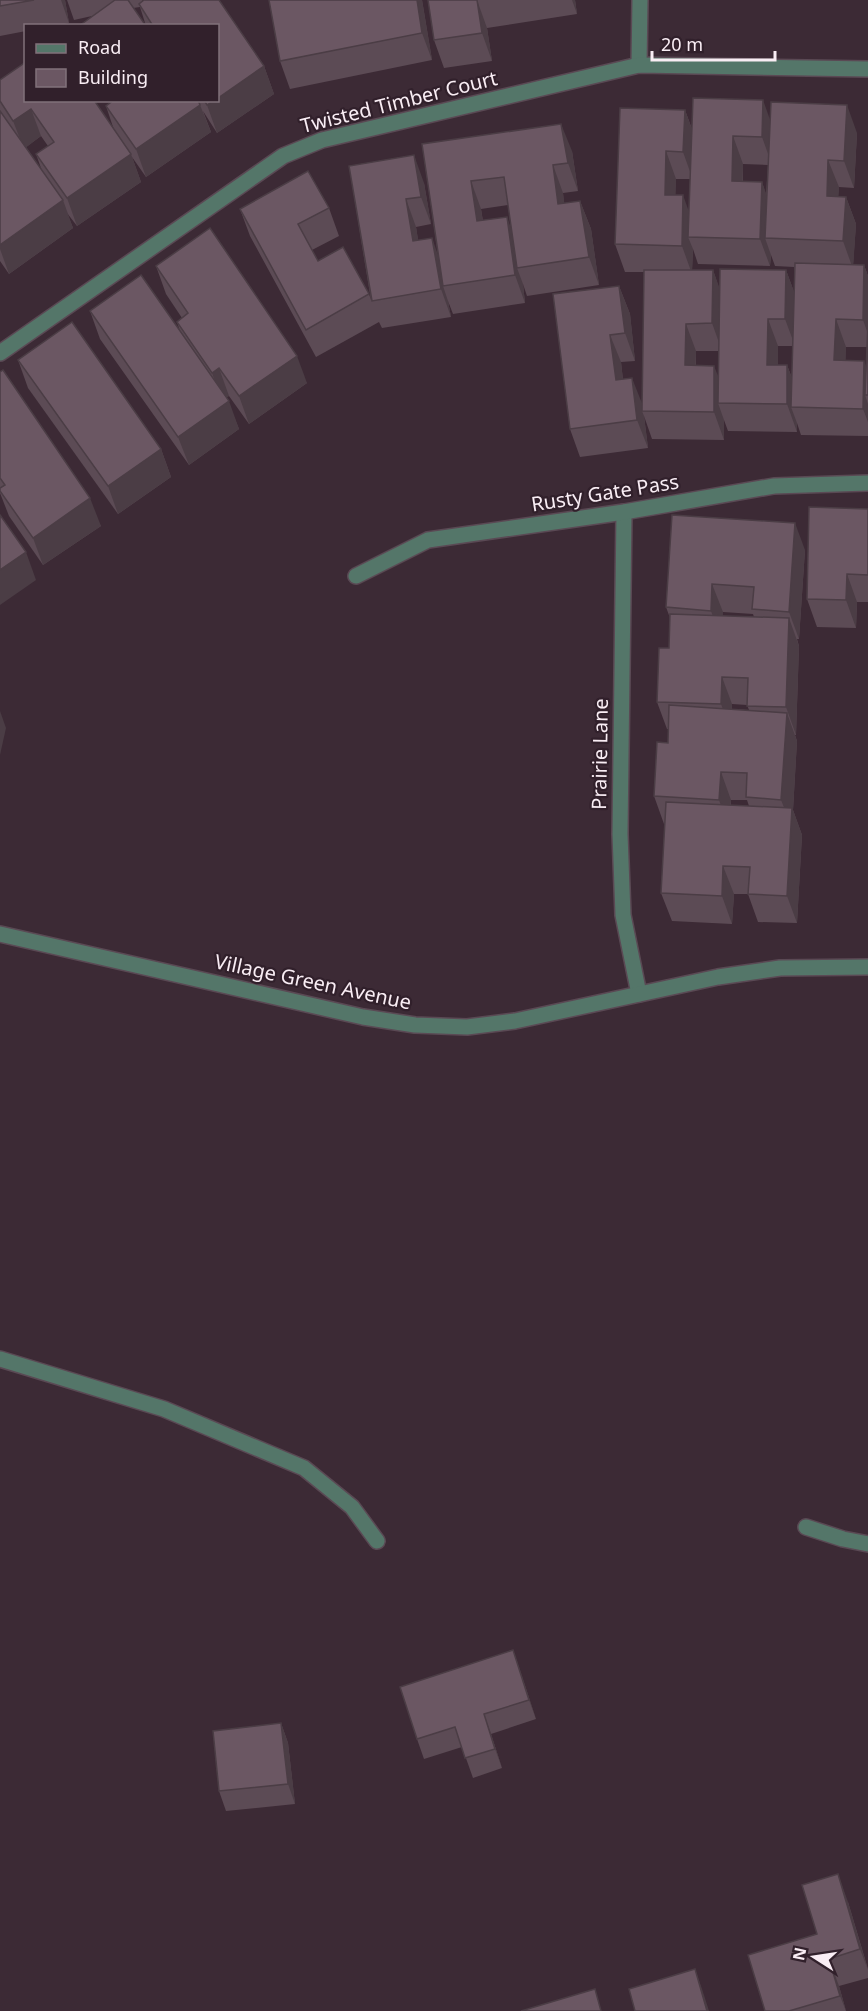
<svg xmlns="http://www.w3.org/2000/svg" width="868" height="2011" viewBox="0 0 868 2011" font-family="'Noto Sans',sans-serif">
	<style>
		.lines { fill: none; stroke-linecap: round; stroke-linejoin: round }
		.lane-casing { stroke: #5a4954; stroke-width: 18 }
		.street-casing { stroke: #5a4954; stroke-width: 18 }
		.lane { stroke: #547669; stroke-width: 15 }
		.street { stroke: #547669; stroke-width: 15 }
		.wall { fill: #5c4b55; fill-rule: evenodd }
		.shaded-wall { fill: #4b3d45 }
		.building { fill: #6b5763; stroke: #4b3d45; stroke-width: 1.5 }
		.labels { text-anchor: middle; stroke-width: 4.5; stroke-linejoin: round; paint-order: stroke }
		.street-label { font-size: 20px; fill: #f9edf4; stroke: #31202b }
	</style>
	<rect width="100%" height="100%" fill="#3c2a35"/>
	<g class="lines">
		<defs>
			<path id="lane" d="M0 1359 164 1409 304 1468 352 1507 377 1541"/>
			<g id="street">
				<path d="M639 65 640 0"/>
				<path d="M0 353 283 156 322 140 639 65 868 69"/>
				<path d="M624 512 620 834 623 915 639 994"/>
				<path d="M356 576 428 540 624 512 774 486 868 483"/>
				<path d="M0 934 363 1017 415 1025 467 1027 515 1021 718 977 780 968 868 967"/>
				<path d="M806 1527 843 1539 868 1544"/>
			</g>
		</defs>
		<use href="#lane" class="lane-casing"/>
		<use href="#street" class="street-casing"/>
		<use href="#lane" class="lane"/>
		<use href="#street" class="street"/>
	</g>
	<g class="wall">
		<path d="M0 0H65L69 23 56 26H26V31L0 36Z"/>
		<path d="M67 0H142V1L144 0H219L264 66 274 94 217 133 203 111 211 132 146 177 132 157 141 182 77 226 67 213 73 228 9 274 0 261V80L26 62V100H94L114 130 106 106 114 100H218V26H146L140 7 133 8 146 26H79L92 16 74 20ZM41 136 48 146 36 154 42 171 26 147Z"/>
		<path d="M422 0 432 60 290 89 280 61Z"/>
		<path d="M428 0H575L577 14 487 28 492 61 444 68 434 40Z"/>
		<path d="M685 110 692 129 770 120 857 133 854 188 839 187 838 196 846 197 856 224 853 265H864L868 276V436L801 435 797 423V432L728 431 724 420V440L652 439 644 416 648 448 580 457 570 429 619 286 630 314 635 361 621 362 623 380 642 405 644 272H625L615 244ZM743 164 768 165 766 195 762 182H743ZM676 179H690L689 211 675 195ZM693 249 698 264 770 266 771 255 775 266 794 267V292L786 270 719 288 713 270H692ZM778 346H793L792 378 787 365H778ZM846 347H867L866 366 845 361ZM696 351H719L718 377 696 365Z"/>
		<path d="M422 144 572 151 578 191 563 193 564 204 580 201 591 229 599 285 527 296 523 284 525 303 453 314 448 301 451 317 382 328 379 322 316 357 250 236 240 209 329 208 339 236 312 250 318 261 369 294 371 300 349 166 424 183 431 224 416 227 418 240 438 255ZM508 205 511 230 483 221 481 209Z"/>
		<path d="M156 266 307 383 249 424 229 396 226 397 239 429 189 465 100 339 90 311 180 331 177 322 182 318 166 294Z"/>
		<path d="M18 360 161 449 171 477 118 514 28 388Z"/>
		<path d="M0 372 101 526 43 565 9 516 0 493Z"/>
		<path d="M868 509V602H857L856 628 817 627 807 599Z"/>
		<path d="M672 515 805 550 799 639H797L799 646 796 735H795L797 741 793 810 802 835 797 923 758 922 748 894H734L732 924 672 921 661 893 665 824H664L654 796 668 743V729H667L657 702 669 648 670 618 666 607ZM723 612 753 614 754 617 722 616ZM732 704 747 705 749 710 732 709ZM731 800H747L749 806 731 805Z"/>
		<path d="M513 1650 536 1719 491 1734 502 1768 473 1778 462 1747 424 1759 417 1739Z"/>
		<path d="M281 1723 288 1743 295 1804 226 1811 219 1791Z"/>
		<path d="M848 1902 868 1969V1978L839 1986 846 2011H765L817 1934Z"/>
	</g>
	<g class="shaded-wall">
		<path d="M61 0H65L69 23Z"/>
		<path d="M417 0H422L432 60 422 33Z"/>
		<path d="M477 0 487 28 492 61 482 33Z"/>
		<path d="M572 0H575L577 14Z"/>
		<path d="M264 66 274 94 217 133 207 105 214 100H218V98Z"/>
		<path d="M763 100 773 128 772 165 762 137Z"/>
		<path d="M200 105 211 132 146 177 136 149Z"/>
		<path d="M847 105 857 133 854 188 844 161Z"/>
		<path d="M31 109 41 136 24 149 13 121Z"/>
		<path d="M685 110 695 138 693 180 683 152Z"/>
		<path d="M561 124 572 151 578 191 568 163Z"/>
		<path d="M733 136 743 164 742 209 732 181Z"/>
		<path d="M666 151 676 179 675 222 665 195Z"/>
		<path d="M131 154 141 182 77 226 67 198Z"/>
		<path d="M414 155 424 183 431 224 421 197Z"/>
		<path d="M828 160 839 187 837 223 827 196Z"/>
		<path d="M553 165 563 193 568 232 558 204Z"/>
		<path d="M471 181 481 209 487 249 477 221Z"/>
		<path d="M762 182 772 210 765 238 771 255 770 266 760 239Z"/>
		<path d="M683 195 693 223 688 237 693 249 692 274 682 246Z"/>
		<path d="M846 197 856 224 853 269 843 241Z"/>
		<path d="M406 199 416 227 423 269 413 241Z"/>
		<path d="M63 200 73 228 9 274 0 249V245Z"/>
		<path d="M580 201 591 229 599 285 589 257Z"/>
		<path d="M507 217 517 245V268L523 284 525 303 515 275Z"/>
		<path d="M432 238 442 266 443 286 448 301 451 317 441 289Z"/>
		<path d="M864 265 868 276V334L863 320Z"/>
		<path d="M713 270 723 298 722 351 712 323Z"/>
		<path d="M786 270 796 297 795 346 785 319Z"/>
		<path d="M619 286 630 314 635 361 625 333Z"/>
		<path d="M768 319 778 346V392L767 365Z"/>
		<path d="M836 319 846 347 845 388 834 360Z"/>
		<path d="M686 324 696 351 695 393 685 365Z"/>
		<path d="M610 335 621 362 626 408 616 380Z"/>
		<path d="M297 356 307 383 249 424 239 396Z"/>
		<path d="M864 361 868 371 865 395 868 404V422L863 409Z"/>
		<path d="M787 365 797 392 791 407 797 423V432L787 404Z"/>
		<path d="M714 366 725 393 718 403 724 420V440L714 412Z"/>
		<path d="M219 368 229 396 222 400 212 373Z"/>
		<path d="M632 378 643 406 642 411 644 416 648 448 637 420Z"/>
		<path d="M229 401 239 429 189 465 178 437Z"/>
		<path d="M161 449 171 477 118 514 108 486Z"/>
		<path d="M90 498 101 526 43 565 33 538Z"/>
		<path d="M795 523 805 550 799 639 789 612Z"/>
		<path d="M26 552 36 580 0 605V570Z"/>
		<path d="M847 574 857 602 856 628 846 600Z"/>
		<path d="M712 584 723 612 721 638 711 611Z"/>
		<path d="M789 618 799 646 796 735 786 707Z"/>
		<path d="M722 677 732 704 731 731 721 704Z"/>
		<path d="M0 711 6 728 0 755Z"/>
		<path d="M787 713 797 741 793 810 802 835 797 923 787 896 791 825 781 800Z"/>
		<path d="M721 772 731 800 729 828 719 800Z"/>
		<path d="M723 866 734 894 732 924 722 896Z"/>
		<path d="M513 1650 520 1670 536 1719 529 1700Z"/>
		<path d="M484 1714 491 1734 502 1768 495 1749Z"/>
		<path d="M281 1723 288 1743 295 1804 288 1784Z"/>
		<path d="M838 1874 848 1902 868 1970 860 1949Z"/>
		<path d="M829 1959 839 1986 846 2011 840 1996Z"/>
		<path d="M695 1969 702 1989 709 2011H707Z"/>
	</g>
	<g class="building">
		<path d="M0 0H34L0 6Z"/>
		<path d="M115 0H128L146 26H79Z"/>
		<path d="M144 0H219L264 66 218 98V26H153L139 4Z"/>
		<path d="M269 0H417L422 33 280 61Z"/>
		<path d="M428 0H477L482 33 434 40Z"/>
		<path d="M26 62V100H94L131 154 67 198 36 154 54 142 31 109 13 121 0 101V80Z"/>
		<path d="M693 98 763 100 762 137 733 136 732 181 762 182 760 239 688 237Z"/>
		<path d="M114 100H198L200 105 136 149 106 106Z"/>
		<path d="M204 100H214L207 105Z"/>
		<path d="M771 102 847 105 844 161 828 160 827 196 846 197 843 241 765 238Z"/>
		<path d="M620 108 685 110 683 152 666 151 665 195H683L682 246 615 244Z"/>
		<path d="M0 111 63 200 0 245Z"/>
		<path d="M561 124 568 163 553 165 558 204 580 201 589 257 517 268 504 177 471 181 477 221 507 217 515 275 443 286 422 144Z"/>
		<path d="M414 155 421 197 406 199 413 241 432 238 441 289 372 301 349 166Z"/>
		<path d="M308 171 329 208 298 224 318 261 343 247 369 294 306 330 240 209Z"/>
		<path d="M210 228 297 356 239 396 219 368 212 373 177 322 188 313 156 266Z"/>
		<path d="M795 263 864 265 863 320 836 319 834 360 864 361 863 409 791 407Z"/>
		<path d="M720 269 786 270 785 319H768L767 365H787V404L718 403Z"/>
		<path d="M644 270H713L712 323 686 324 685 365 714 366V412L642 411Z"/>
		<path d="M141 275 229 401 178 437 90 311Z"/>
		<path d="M619 286 625 333 610 335 616 380 632 378 637 420 570 429 553 294Z"/>
		<path d="M72 322 161 449 108 486 18 360Z"/>
		<path d="M868 323V395H865Z"/>
		<path d="M3 370 90 498 33 538 0 491V488L5 485 0 478V372Z"/>
		<path d="M809 507 868 509V575L847 574 846 600 807 599Z"/>
		<path d="M0 515 26 552 0 570Z"/>
		<path d="M672 515 795 523 789 612 752 609 754 587 712 584 711 611 666 607Z"/>
		<path d="M670 614 789 618 786 707 747 706 748 678 722 677 721 704 657 702 659 648H669Z"/>
		<path d="M669 705 787 713 781 800 746 797 747 773 721 772 719 800 654 796 657 742 668 743Z"/>
		<path d="M666 802 792 808 787 896 748 894 750 867 723 866 722 896 661 893Z"/>
		<path d="M513 1650 529 1700 484 1714 495 1749 465 1758 455 1727 417 1739 400 1687Z"/>
		<path d="M281 1723 288 1784 219 1791 213 1731Z"/>
		<path d="M838 1874 860 1949 829 1959 840 1996 789 2011H765L748 1955 817 1934 802 1885Z"/>
		<path d="M695 1969 707 2011H635L629 1989Z"/>
		<path d="M595 1989 601 2011H521Z"/>
	</g>
	<g class="labels">
		<g class="street-label">
			<text transform="translate(399 102) rotate(-14)" y="7">Twisted Timber Court</text>
			<text transform="translate(605 493) rotate(-9)" y="7">Rusty Gate Pass</text>
			<text transform="translate(600 754) rotate(-89)" y="7">Prairie Lane</text>
			<text transform="translate(313 982) rotate(12)" y="7">Village Green Avenue</text>
		</g>
	</g>
	<rect x="24" y="24" width="195" height="78" fill="#31202b" stroke="#81727b" stroke-width="1.5"/>
	<rect x="36" y="44" width="30" height="9" fill="#547669" stroke="#81727b" stroke-width="1.5"/>
	<text x="78" y="54" font-size="18" fill="#f9edf4">Road</text>
	<rect x="36" y="69" width="30" height="18" fill="#6b5763" stroke="#81727b" stroke-width="1.5"/>
	<text x="78" y="84" font-size="18" fill="#f9edf4">Building</text>
	<g transform="translate(814 1957) rotate(282)" stroke="#31202b" stroke-width="4.5" paint-order="stroke">
	<path d="M0-4.5L10 22L0 15L-10 22Z" fill="#f9edf4"/>
	<text y="-9" font-size="16" font-weight="bold" text-anchor="middle" fill="#f9edf4">N</text>
	</g>
	<path d="M652 51v9h123v-9" fill="none" stroke="#f9edf4" stroke-width="3"/>
	<text x="661" y="51" font-size="18" fill="#f9edf4" stroke="#31202b" stroke-width="4.5" paint-order="stroke">20 m</text>
</svg>
